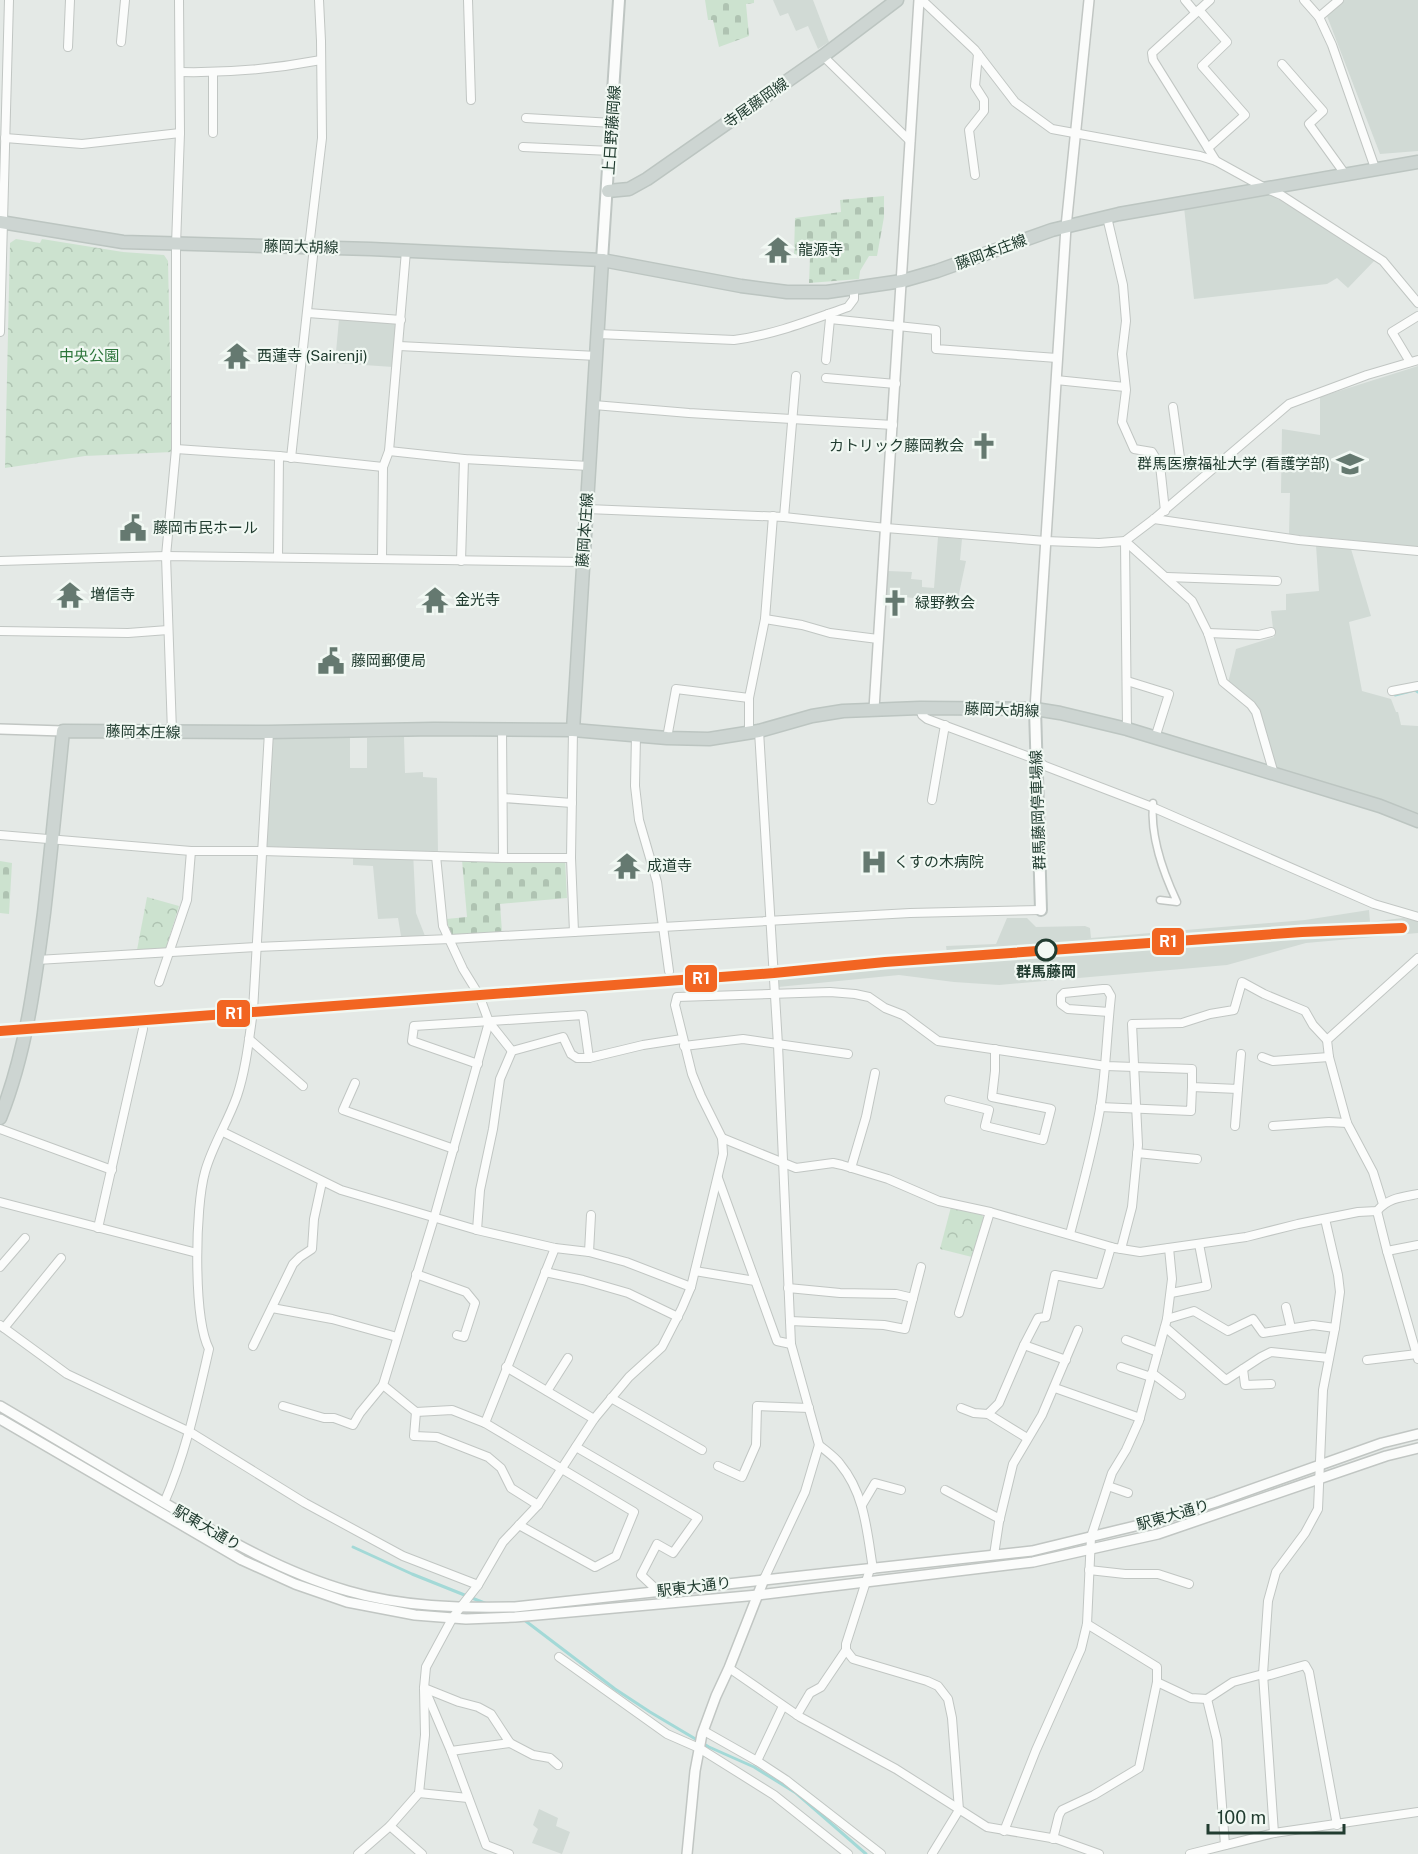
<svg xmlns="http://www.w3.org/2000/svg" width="1418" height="1854" viewBox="0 0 1418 1854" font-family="'Public Sans','Noto Sans JP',sans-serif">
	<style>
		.built { fill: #d1dad5 }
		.cemetery { fill: url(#cemetery-stones) }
		.park { fill: url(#park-crowns) }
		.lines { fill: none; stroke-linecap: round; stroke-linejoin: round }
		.stream { stroke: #a3d9d7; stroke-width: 3 }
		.pedestrian-casing { stroke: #c1c6c3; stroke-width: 9 }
		.minor-casing { stroke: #c1c6c3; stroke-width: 10 }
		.tertiary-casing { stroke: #c1c6c3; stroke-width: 12 }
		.secondary-casing { stroke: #bfc6c3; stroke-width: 14 }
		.primary-casing { stroke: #bcc5c1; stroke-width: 15 }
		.pedestrian { stroke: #fbfcfb; stroke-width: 6 }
		.minor { stroke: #fbfcfb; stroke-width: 8 }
		.tertiary { stroke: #fbfcfb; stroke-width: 9 }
		.secondary { stroke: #fbfcfb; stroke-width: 10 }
		.primary { stroke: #cdd5d2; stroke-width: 12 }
		.rail-1-casing { stroke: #f1f8f3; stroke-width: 15 }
		.rail-1 { stroke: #f26522; stroke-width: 10 }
		.stop-dot { fill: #f1f8f3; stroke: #213c30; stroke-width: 3 }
		.labels { text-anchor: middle; stroke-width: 4.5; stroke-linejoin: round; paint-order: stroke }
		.street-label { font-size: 15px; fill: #213c30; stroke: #f1f8f3 }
		.poi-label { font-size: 15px; fill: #213c30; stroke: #f1f8f3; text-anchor: start }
		.park-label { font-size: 15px; fill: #2b7439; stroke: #f1f8f3 }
		.stop-label { font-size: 15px; font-weight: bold; fill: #213c30; stroke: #f1f8f3 }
		.line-badge { stroke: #f1f8f3; stroke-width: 2 }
		.badge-label { font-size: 16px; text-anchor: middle; font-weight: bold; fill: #fff }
	</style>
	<defs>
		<pattern id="cemetery-stones" width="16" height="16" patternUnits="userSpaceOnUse" patternTransform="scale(1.5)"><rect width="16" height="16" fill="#cce2cf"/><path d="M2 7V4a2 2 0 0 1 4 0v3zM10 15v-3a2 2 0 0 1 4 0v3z" fill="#afc3b2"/></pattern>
		<pattern id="park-crowns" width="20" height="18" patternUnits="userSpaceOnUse" patternTransform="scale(1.5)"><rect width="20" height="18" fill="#cce2cf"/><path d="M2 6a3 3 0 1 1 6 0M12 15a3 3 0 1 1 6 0" fill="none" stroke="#afc3b2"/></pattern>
	</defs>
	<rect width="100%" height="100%" fill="#e4e9e6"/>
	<g class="built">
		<path d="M773 0H813L829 42 818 49 808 26 796 31 788 13 780 16Z"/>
		<path d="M1344 0H1418V151L1380 154 1327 16Z"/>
		<path d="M1270 194 1375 260 1348 288 1337 278 1327 284 1194 299 1184 207Z"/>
		<path d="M339 319 397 323 393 367 335 363Z"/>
		<path d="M1418 366V547L1289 534 1290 493H1281L1282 429 1320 435V397Z"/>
		<path d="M938 537 962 539 960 560 966 561 957 603 887 595 888 571 912 572 911 579 922 580V587L934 588Z"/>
		<path d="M1316 545 1351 549 1371 616 1349 622 1362 691 1391 699 1396 712H1398L1401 725 1418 726V816L1348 790 1276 772 1258 707 1228 683 1236 649 1274 637 1271 611 1286 610V594L1319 591Z"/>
		<path d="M404 737 405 773 423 772V777L437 778 438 853 413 852 416 913 425 936H401L398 918 378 919 373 866 353 865V851L266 849 273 738H350V768H367V738Z"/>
		<path d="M1369 910 1370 922 1403 918 1418 921V933L1306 943 1227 965 999 985 954 982 899 975 778 987 777 976 657 985V976L947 953 946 946 996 944 1007 918H1027L1036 927 1085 926 1090 928 1091 938 1305 920Z"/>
		<path d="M539 1809 558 1818 556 1826 570 1832 562 1854 532 1843 538 1829 533 1825Z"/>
	</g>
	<g class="cemetery">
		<path d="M705 0H754V3L746 4 749 36 719 47 713 20H708Z"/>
		<path d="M884 196V217L877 256H869L860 271 859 279 809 283 810 257 794 254 795 218 841 212 840 200Z"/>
		<path d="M462 860H565L567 898 500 904 502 932 452 936 446 919 467 917Z"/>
		<path d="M0 861 12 863 9 914 0 913Z"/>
	</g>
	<g class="park">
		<path d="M16 239 40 243 42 239 123 252 164 255 168 261 172 452 85 456 5 468 10 243Z"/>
		<path d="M147 897 179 906 166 948 137 950Z"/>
		<path d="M951 1207 982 1215 984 1218 972 1257 940 1249Z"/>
	</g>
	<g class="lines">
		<g class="stream">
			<path d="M1395 695 1415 690 1418 692"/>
			<path d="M353 1547 412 1574 487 1604"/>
			<path d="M523 1619 615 1689 650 1712 709 1747 754 1767 796 1793 866 1854"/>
		</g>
		<defs>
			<path id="pedestrian" d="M1153 803C1150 837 1163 872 1177 902L1160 900"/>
			<g id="minor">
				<path d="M468 0 471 100"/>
				<path d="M922 0 975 50 1015 102 1052 129 1200 156 1216 161 1265 188 1281 195 1383 261 1418 303"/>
				<path d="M1185 0 1195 12"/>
				<path d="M1210 0 1152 53 1153 60 1216 161"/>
				<path d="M1304 0 1319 17 1332 45 1375 168"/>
				<path d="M1199 10 1227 42 1202 66 1245 115 1208 148"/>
				<path d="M1319 17 1339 0"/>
				<path d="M121 42 125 0"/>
				<path d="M68 47 70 0"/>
				<path d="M823 56 910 141"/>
				<path d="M1282 64 1323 111 1309 124 1345 174"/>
				<path d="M180 72C228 73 274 69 321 60"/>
				<path d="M213 72V133"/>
				<path d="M526 118 613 123"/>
				<path d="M5 138 82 144 180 133"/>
				<path d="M523 147 611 151"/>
				<path d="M975 175 969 130 984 111V100L975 86 978 54"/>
				<path d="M1107 217 1123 285 1126 321 1122 354 1126 390 1122 422 1134 449 1152 452 1160 465 1165 511"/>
				<path d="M309 247 322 138 321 41 319 0"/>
				<path d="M308 313 401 320"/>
				<path d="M828 314 830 319 936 330V349L1057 358"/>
				<path d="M0 332 9 0"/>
				<path d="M598 334 734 340C774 335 811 320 848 307L854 299V289"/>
				<path d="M399 346 597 356"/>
				<path d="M826 360 830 319"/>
				<path d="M1410 362 1392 332 1418 316"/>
				<path d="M826 378 896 384"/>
				<path d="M1056 380 1125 387"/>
				<path d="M594 405 689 413 893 425"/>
				<path d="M176 449 279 456"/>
				<path d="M389 451 464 459 589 466"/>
				<path d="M291 458 314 247"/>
				<path d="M1160 465 1180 458 1173 407"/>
				<path d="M587 509 784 517 886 528 1045 541 1099 543 1125 541 1154 519 1289 404 1367 375 1418 360"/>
				<path d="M784 517 796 376"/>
				<path d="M1154 519 1299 540 1418 551"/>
				<path d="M1125 541 1192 601 1208 633 1223 682 1251 705 1256 712 1274 774"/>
				<path d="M1125 541 1127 729"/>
				<path d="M278 557 279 456 383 467 389 451 406 251"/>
				<path d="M382 559 383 467"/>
				<path d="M0 561 166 556 583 562"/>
				<path d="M461 561 464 459"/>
				<path d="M1167 577 1277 581"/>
				<path d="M765 619 802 625 830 633 878 639"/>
				<path d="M0 631 128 633 168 630"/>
				<path d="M1208 633 1259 635 1271 632"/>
				<path d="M1127 681 1169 694 1155 738"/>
				<path d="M1392 691 1418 686"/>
				<path d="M920 708 922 715 927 719 1035 759 1045 766 1152 807 1374 904 1418 917"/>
				<path d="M502 730 503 858"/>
				<path d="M573 730 571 858 574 932"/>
				<path d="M759 731 778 1045 791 1344 819 1445 805 1492 764 1579"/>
				<path d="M172 732 166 556 176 449V245L180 133 179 0"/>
				<path d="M749 733V698L765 619 773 516"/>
				<path d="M636 735 635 786 639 820 657 882 669 971"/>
				<path d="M667 738 676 689 749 698"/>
				<path d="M503 798 572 803"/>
				<path d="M932 800 945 725"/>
				<path d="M0 835 191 851H262L503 858H571"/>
				<path d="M436 856 443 926 463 969 479 995 489 1022 434 1218 383 1385 416 1412 452 1410 485 1423 634 1512 616 1556 595 1567 519 1525"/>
				<path d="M37 960 256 947 450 939 910 913 1041 910"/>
				<path d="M159 982 187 900 191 851"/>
				<path d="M489 1022 512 1051"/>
				<path d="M249 1039 303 1086"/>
				<path d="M684 1046 743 1039 848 1054"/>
				<path d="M1262 1057 1273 1061 1329 1057"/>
				<path d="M478 1064 412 1041 414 1026 583 1015 589 1058"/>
				<path d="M355 1083 343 1110 454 1149"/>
				<path d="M949 1100 989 1110 985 1126 1043 1140 1051 1109 992 1097 995 1071V1049"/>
				<path d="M1100 1107 1191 1111 1192 1087"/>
				<path d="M1235 1126 1238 1089"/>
				<path d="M1273 1126 1329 1122 1347 1123"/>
				<path d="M0 1129 112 1170"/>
				<path d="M223 1132 341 1190 477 1230 555 1248 589 1252 626 1262 691 1287"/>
				<path d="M722 1138 796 1168 833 1163 842 1165 888 1179 939 1201 990 1212 1115 1248 1140 1252 1246 1237 1298 1224 1358 1212 1377 1211C1388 1198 1402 1197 1418 1194"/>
				<path d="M1137 1153 1197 1159"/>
				<path d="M851 1168 866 1117 875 1073"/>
				<path d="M718 1178 777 1341 791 1344"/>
				<path d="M0 1202 197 1253"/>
				<path d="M1383 1204 1373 1172 1347 1123 1329 1057 1327 1040 1418 958"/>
				<path d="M1377 1211 1387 1251 1418 1359"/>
				<path d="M98 1228 143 1029"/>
				<path d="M477 1230 480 1190 493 1129 500 1079 512 1051 563 1037 571 1054 577 1058H589L643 1045 682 1039"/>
				<path d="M1070 1234C1081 1191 1094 1147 1101 1103 1106 1067 1107 1032 1111 996L1107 989H1103L1064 993 1061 996V1004L1068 1009 1109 1012"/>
				<path d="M1121 1249 1132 1207 1138 1145 1132 1024 1182 1023 1210 1014 1234 1010 1242 982 1264 994 1305 1011 1313 1025 1327 1040"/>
				<path d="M1387 1251 1418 1245"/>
				<path d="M589 1252 591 1215"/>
				<path d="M0 1267 25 1238"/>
				<path d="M695 1271 755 1281"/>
				<path d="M545 1272 583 1280 628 1293 678 1317"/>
				<path d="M416 1274 466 1292 475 1303 464 1337 457 1335"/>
				<path d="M788 1288 840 1293 896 1294 913 1298"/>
				<path d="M1171 1293 1207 1286 1199 1244"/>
				<path d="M1286 1307 1291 1328"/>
				<path d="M272 1308 332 1319 397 1337"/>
				<path d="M959 1313 990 1212"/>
				<path d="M1167 1319 1194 1311 1228 1331 1253 1319 1263 1333 1313 1325 1335 1328"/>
				<path d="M790 1321 884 1325 905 1329 921 1267"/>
				<path d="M0 1325 67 1374 190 1432 305 1503 403 1556 478 1585"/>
				<path d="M1165 1327 1226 1380 1261 1357 1271 1352 1329 1358"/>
				<path d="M4 1328 61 1258"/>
				<path d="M1126 1340 1158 1352"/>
				<path d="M1024 1345 1066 1360"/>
				<path d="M253 1346 293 1264 300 1257 312 1249 314 1219 322 1182"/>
				<path d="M1367 1360 1417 1354"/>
				<path d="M506 1367 594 1419"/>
				<path d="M1121 1367 1151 1377"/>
				<path d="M1243 1369 1245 1385 1271 1384"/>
				<path d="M1152 1373 1181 1395"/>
				<path d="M1055 1388 1140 1418"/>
				<path d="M547 1391 568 1358"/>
				<path d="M611 1398 702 1450"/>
				<path d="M283 1406 324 1418H334L353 1425 360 1413 383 1385"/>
				<path d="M961 1408 974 1413 988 1414 999 1403 1024 1345 1038 1318 1046 1317 1055 1275 1100 1284 1111 1247"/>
				<path d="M416 1412 414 1436 437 1437 488 1457 501 1468 511 1488 538 1505"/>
				<path d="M988 1414 1027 1438"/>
				<path d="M485 1423 555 1248"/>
				<path d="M819 1445C826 1451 835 1457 840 1464 865 1494 867 1532 873 1569"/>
				<path d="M576 1447 698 1518 673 1553 657 1544 641 1575 658 1591"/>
				<path d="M718 1466 742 1477 756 1445 757 1406 809 1408"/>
				<path d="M1108 1486 1128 1493"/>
				<path d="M945 1490 1000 1519"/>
				<path d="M164 1503C186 1453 197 1401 209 1349 193 1317 195 1207 205 1172 212 1146 228 1122 237 1096 246 1069 249 1039 253 1011L269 732"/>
				<path d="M862 1505 875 1483 901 1490"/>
				<path d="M994 1555 999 1522 1013 1464 1042 1415 1078 1330"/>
				<path d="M870 1569 846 1644V1650L853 1659 927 1681 938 1686 948 1699 952 1718 959 1810 932 1854"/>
				<path d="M1089 1570 1125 1574H1158L1189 1584"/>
				<path d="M1087 1624 1157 1667V1682L1191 1698 1207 1699 1233 1682 1263 1674"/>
				<path d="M559 1657 667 1734 699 1748 774 1795 848 1854"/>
				<path d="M729 1668 800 1717 896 1769 987 1827 1057 1839 1099 1854"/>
				<path d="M1263 1677 1305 1665 1309 1672 1337 1825"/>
				<path d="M424 1688 459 1702 478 1707 491 1714 510 1743 533 1755 550 1758 558 1765"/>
				<path d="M426 1692 451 1751 486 1845 509 1854"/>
				<path d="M1207 1699 1217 1740 1225 1845"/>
				<path d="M797 1715 810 1693 821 1687 846 1650"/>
				<path d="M704 1731 757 1761 786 1780 881 1854"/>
				<path d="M451 1751 510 1743"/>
				<path d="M757 1761 783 1706"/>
				<path d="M419 1793 468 1798"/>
				<path d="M390 1826 422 1854"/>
				<path d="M1004 1831 1036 1750 1081 1649 1087 1624 1091 1537 1112 1473 1126 1450 1139 1421 1167 1319 1172 1279 1169 1248"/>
				<path d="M1274 1833 1263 1674 1268 1601 1276 1572 1305 1533 1318 1509 1323 1390 1335 1328 1340 1292 1338 1275 1325 1219"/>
				<path d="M1053 1839 1059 1815 1062 1810 1094 1795 1139 1768 1157 1682"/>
				<path d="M358 1854 390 1826 419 1793 425 1735 424 1688 426 1667 453 1617 478 1585 503 1542 538 1505 594 1419 629 1377 662 1347 682 1308 691 1287 723 1154 722 1138 701 1096 692 1074 675 1005 677 997 830 992 855 994 869 997 885 1008 903 1015 938 1041 1106 1066 1192 1069V1087L1238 1089 1241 1054"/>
				<path d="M1190 1854 1274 1833 1418 1812"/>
			</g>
			<g id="tertiary">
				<path d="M874 709 919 0"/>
				<path d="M1035 709 1066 227 1089 0"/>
				<path d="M0 729 63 731"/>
				<path d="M0 1406C54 1438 107 1469 161 1501 221 1536 281 1572 348 1591 402 1607 460 1608 515 1607L1032 1551 1156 1521 1216 1502 1382 1443 1418 1434"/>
				<path d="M0 1419 242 1560 295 1584 347 1602 415 1615 466 1619 515 1617 758 1595 1033 1562 1158 1534 1386 1456 1418 1448"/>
				<path d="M687 1854 695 1771 702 1734 716 1696 729 1668 764 1579"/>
			</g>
			<g id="secondary">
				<path d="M602 260 619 0"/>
				<path d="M1035 709 1041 910"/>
			</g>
			<g id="primary">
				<path d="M608 191 629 189 647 179 823 56 897 0"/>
				<path d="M0 222 123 242 371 249 602 260 741 286 787 292H827L902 281 937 271 1052 230 1119 214 1418 162"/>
				<path d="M573 730 602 260"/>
				<path d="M0 1118C26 1053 35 982 44 913 51 852 57 791 63 731L269 732 434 729 573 730 667 738 709 739 759 731 812 716 843 711 920 708 1035 709 1060 713 1127 729 1380 806 1418 821"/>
			</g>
		</defs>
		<use href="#pedestrian" class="pedestrian-casing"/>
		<use href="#minor" class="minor-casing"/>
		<use href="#tertiary" class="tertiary-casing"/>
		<use href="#secondary" class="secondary-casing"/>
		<use href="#primary" class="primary-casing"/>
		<use href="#pedestrian" class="pedestrian"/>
		<use href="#minor" class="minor"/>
		<use href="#tertiary" class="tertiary"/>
		<use href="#secondary" class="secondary"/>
		<use href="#primary" class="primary"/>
		<defs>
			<path id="rail-1" d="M0 1031 774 973 885 962 1302 932 1402 928"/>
		</defs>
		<use href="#rail-1" class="rail-1-casing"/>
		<use href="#rail-1" class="rail-1"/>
	</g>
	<defs>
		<symbol id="temple-bare" viewBox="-9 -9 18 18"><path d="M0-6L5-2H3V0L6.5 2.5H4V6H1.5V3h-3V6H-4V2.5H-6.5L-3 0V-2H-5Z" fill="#657970" stroke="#f1f8f3" stroke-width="2.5" paint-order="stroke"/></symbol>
		<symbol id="church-bare" viewBox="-9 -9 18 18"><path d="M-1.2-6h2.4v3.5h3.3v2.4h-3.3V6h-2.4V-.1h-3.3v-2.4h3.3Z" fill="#657970" stroke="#f1f8f3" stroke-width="2.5" paint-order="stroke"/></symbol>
		<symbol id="university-bare" viewBox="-9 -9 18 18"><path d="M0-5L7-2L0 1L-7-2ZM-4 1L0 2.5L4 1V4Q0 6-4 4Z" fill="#657970" stroke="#f1f8f3" stroke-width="2.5" paint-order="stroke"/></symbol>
		<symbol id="civic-bare" viewBox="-9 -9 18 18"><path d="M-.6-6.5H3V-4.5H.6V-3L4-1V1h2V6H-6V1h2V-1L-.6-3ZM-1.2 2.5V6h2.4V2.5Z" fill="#657970" stroke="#f1f8f3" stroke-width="2.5" paint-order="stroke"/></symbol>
		<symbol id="hospital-bare" viewBox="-9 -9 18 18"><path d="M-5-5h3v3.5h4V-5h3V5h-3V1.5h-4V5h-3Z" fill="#657970" stroke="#f1f8f3" stroke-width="2.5" paint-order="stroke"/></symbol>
	</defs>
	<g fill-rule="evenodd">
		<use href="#temple-bare" x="759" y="231" width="38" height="38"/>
		<use href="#temple-bare" x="218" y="337" width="38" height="38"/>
		<use href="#church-bare" x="965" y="427" width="38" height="38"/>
		<use href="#university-bare" x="1331" y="445" width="38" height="38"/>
		<use href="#civic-bare" x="114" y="509" width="38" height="38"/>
		<use href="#temple-bare" x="51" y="576" width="38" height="38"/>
		<use href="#temple-bare" x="416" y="581" width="38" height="38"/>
		<use href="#church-bare" x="876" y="584" width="38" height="38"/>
		<use href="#civic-bare" x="312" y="642" width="38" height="38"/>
		<use href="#hospital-bare" x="855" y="843" width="38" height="38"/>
		<use href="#temple-bare" x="608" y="847" width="38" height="38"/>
	</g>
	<circle class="stop-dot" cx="1046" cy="950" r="10"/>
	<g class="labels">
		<g class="street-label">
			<text transform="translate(756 103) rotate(-35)" y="5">寺尾藤岡線</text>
			<text transform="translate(612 130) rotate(-86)" y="5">上日野藤岡線</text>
			<text transform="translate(301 247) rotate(1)" y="5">藤岡大胡線</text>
			<text transform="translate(991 252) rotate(-20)" y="5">藤岡本庄線</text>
			<text transform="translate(585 530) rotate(-86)" y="5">藤岡本庄線</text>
			<text transform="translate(1002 710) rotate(2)" y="5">藤岡大胡線</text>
			<text transform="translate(143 732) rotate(1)" y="5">藤岡本庄線</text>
			<text transform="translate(1038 810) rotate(-92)" y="5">群馬藤岡停車場線</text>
			<text transform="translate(1173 1515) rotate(-16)" y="5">駅東大通り</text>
			<text transform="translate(207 1528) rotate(30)" y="5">駅東大通り</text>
			<text transform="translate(694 1587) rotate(-7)" y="5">駅東大通り</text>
		</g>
		<g class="poi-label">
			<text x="798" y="255">龍源寺</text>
			<text x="257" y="361">西蓮寺 (Sairenji)</text>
			<text x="964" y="451" text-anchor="end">カトリック藤岡教会</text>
			<text x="1330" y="469" text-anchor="end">群馬医療福祉大学 (看護学部)</text>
			<text x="153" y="533">藤岡市民ホール</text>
			<text x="90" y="600">増信寺</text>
			<text x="455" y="605">金光寺</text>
			<text x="915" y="608">緑野教会</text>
			<text x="351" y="666">藤岡郵便局</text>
			<text x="894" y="867">くすの木病院</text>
			<text x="647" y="871">成道寺</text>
		</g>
		<g class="park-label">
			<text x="89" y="361">中央公園</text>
		</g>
		<g class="stop-label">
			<text x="1046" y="977">群馬藤岡</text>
		</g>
	</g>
	<g class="line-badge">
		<rect x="1151" y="927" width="34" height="29" rx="6" fill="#f26522"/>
		<rect x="684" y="964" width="34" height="29" rx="6" fill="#f26522"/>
		<rect x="216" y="999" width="35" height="29" rx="6" fill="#f26522"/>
	</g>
	<g class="badge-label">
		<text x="1168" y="947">R1</text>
		<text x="701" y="984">R1</text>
		<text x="234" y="1019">R1</text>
	</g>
	<path d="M1208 1824v9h136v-9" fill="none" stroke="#213c30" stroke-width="3"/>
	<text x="1217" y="1824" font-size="18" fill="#213c30" stroke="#f1f8f3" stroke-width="4.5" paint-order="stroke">100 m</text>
</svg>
